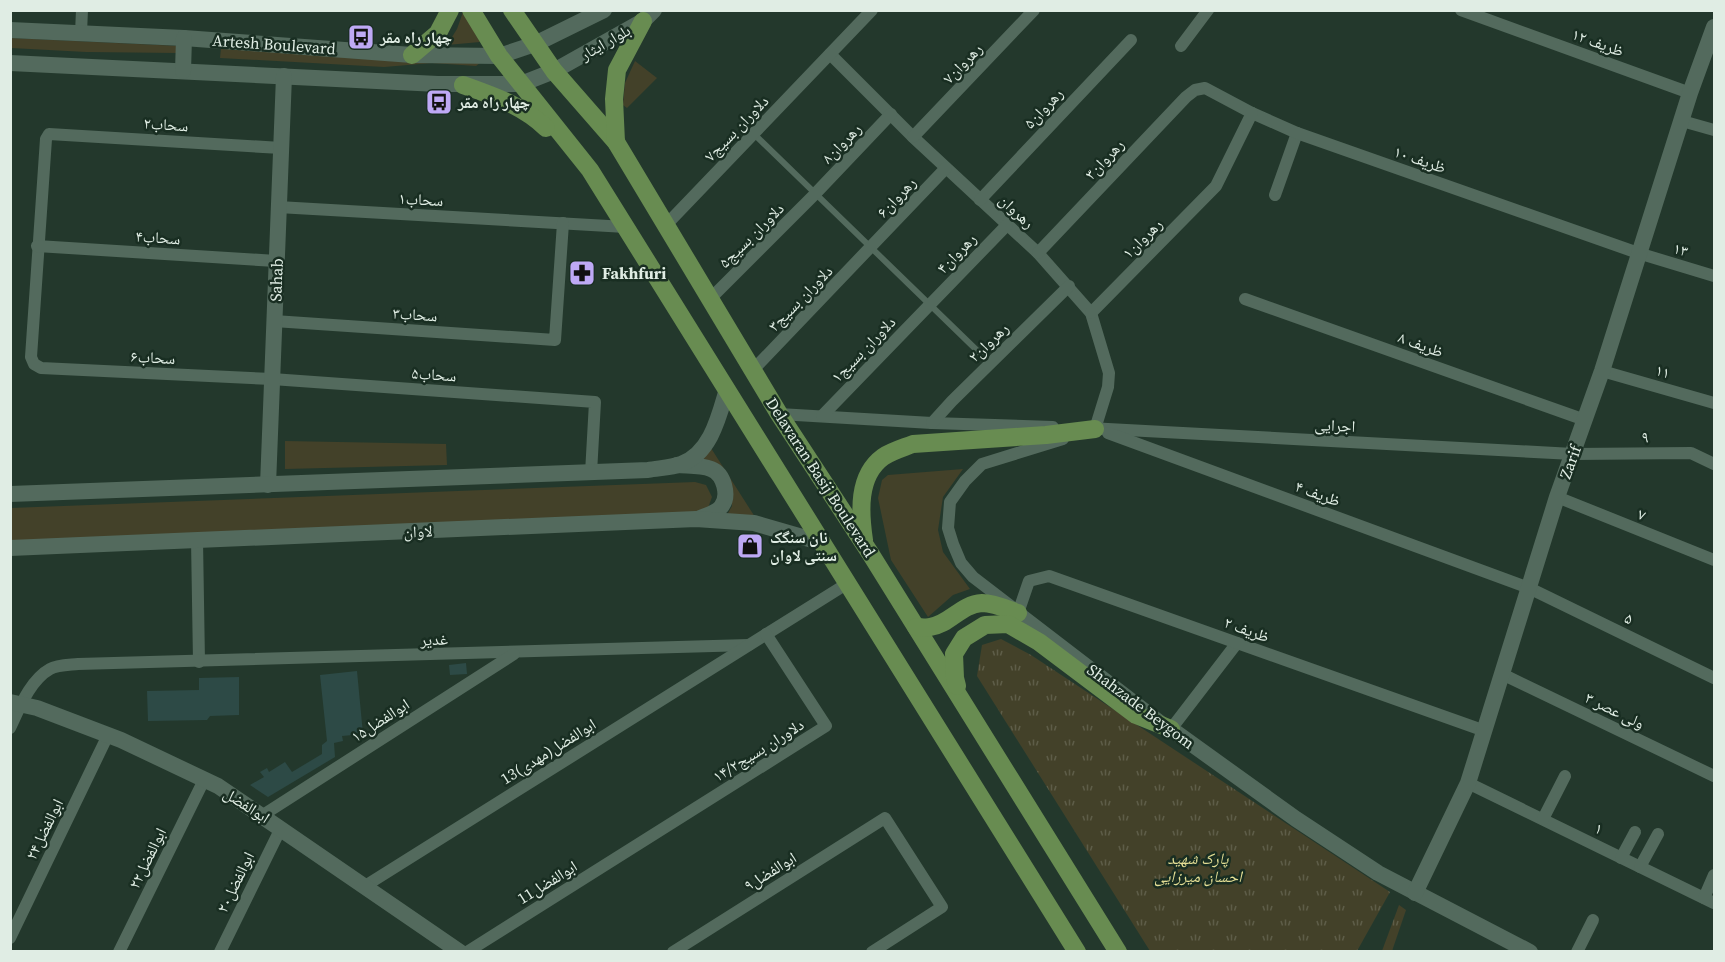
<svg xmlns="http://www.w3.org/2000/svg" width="1725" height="962" viewBox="0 0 1725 962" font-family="'Source Serif 4','Noto Naskh Arabic',serif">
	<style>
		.green { fill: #434129 }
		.park { fill: url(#park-tufts) }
		.building { fill: #2d4a46 }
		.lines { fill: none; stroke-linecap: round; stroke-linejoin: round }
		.lane { stroke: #536a5d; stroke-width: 6 }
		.street { stroke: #536a5d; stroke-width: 12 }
		.secondary { stroke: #536a5d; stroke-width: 16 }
		.primary { stroke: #688c51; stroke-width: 18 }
		.labels { text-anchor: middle; stroke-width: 5; stroke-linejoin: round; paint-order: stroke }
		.poi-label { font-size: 16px; font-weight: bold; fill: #e0ede4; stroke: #192e22; text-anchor: start }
		.street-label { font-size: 16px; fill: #e0ede4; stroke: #192e22 }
		.park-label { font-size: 16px; font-style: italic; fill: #e5df95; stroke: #192e22 }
	</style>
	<defs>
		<pattern id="park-tufts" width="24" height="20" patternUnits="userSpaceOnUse" patternTransform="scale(1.5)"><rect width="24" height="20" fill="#434129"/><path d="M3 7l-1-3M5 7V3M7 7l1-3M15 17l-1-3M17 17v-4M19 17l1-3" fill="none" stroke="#5e5d48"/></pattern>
	</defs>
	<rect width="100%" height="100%" fill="#23382c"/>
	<g class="green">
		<path d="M463 12 480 42 447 45 457 29Z"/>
		<path d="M11 38 179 46 178 53 86 52 11 48Z"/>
		<path d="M221 48 480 63 476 66 432 63 384 67 220 58Z"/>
		<path d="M635 61 657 78 627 108 623 105 625 83Z"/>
		<path d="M285 441 446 444 447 465 285 469Z"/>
		<path d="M709 445 755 517 727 515 732 506V496L697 463Z"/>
		<path d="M963 469 943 497 938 530 943 552 970 589 953 595 928 617 891 560 878 498 882 480 888 475Z"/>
		<path d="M695 482 706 485 712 497 708 508 695 513 11 542 10 508Z"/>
	</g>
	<g class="park">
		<path d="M1001 639 1031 655 1390 892 1357 951H1150L977 676 982 645Z"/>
		<path d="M1399 905 1406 910 1392 951H1382Z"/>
	</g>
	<g class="building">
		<path d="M466 663 467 674 450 675 449 665Z"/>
		<path d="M357 671 363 734 342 736 343 741 334 743 335 757 268 797 250 785 264 777 260 772 267 768 269 772 285 762 292 772 322 754V745L327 741 320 675Z"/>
		<path d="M239 677V715L210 716 207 720 148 721 147 691 199 690V678Z"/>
	</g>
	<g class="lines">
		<path class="lane" d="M754 134 990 363"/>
		<g class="street">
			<path d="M1461 10 1690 93"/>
			<path d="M81 33 82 10"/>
			<path d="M1181 46 1208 10"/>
			<path d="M830 54 913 137 1038 253 1091 313 1109 373 1108 387 1095 429"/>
			<path d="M1682 121 1714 130"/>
			<path d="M913 137 1034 10"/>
			<path d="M281 148 49 134 46 139 31 357 34 364 41 368 272 379 595 402 591 473"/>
			<path d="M1275 195 1297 133"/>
			<path d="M980 200 1131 40"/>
			<path d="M278 207 626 227"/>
			<path d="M666 225 872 10"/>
			<path d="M37 246 276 261"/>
			<path d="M1038 253 1186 97 1195 90 1205 88 1252 113 1297 133 1638 253 1714 276"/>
			<path d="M710 299 815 194 891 114"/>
			<path d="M1245 299 1585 420"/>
			<path d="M1091 313 1216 186 1252 113"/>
			<path d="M274 321 555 340 563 223"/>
			<path d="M753 370 946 168"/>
			<path d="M1602 371 1714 403"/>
			<path d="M779 414 932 423 1053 427"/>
			<path d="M822 416 1007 225"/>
			<path d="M932 423 952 401 1069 286"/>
			<path d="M1089 428 1573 454 1691 453 1714 464"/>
			<path d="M1108 433 1529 588 1714 678"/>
			<path d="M1063 439 982 464 965 481 950 502 948 528 953 544 961 563 973 577 1171 729 1237 643"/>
			<path d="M1557 497 1714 560"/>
			<path d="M197 540 199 662"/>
			<path d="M1018 613 1029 581 1049 576 1485 731"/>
			<path d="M1502 674 1714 776"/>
			<path d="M10 728C19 709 30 680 50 669 57 665 69 665 78 664L749 645"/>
			<path d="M1468 783 1714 903"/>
			<path d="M263 815 514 654"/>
			<path d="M1543 819 1565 776"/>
			<path d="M1621 858 1635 832"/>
			<path d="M1640 867 1658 834"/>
			<path d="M365 886 848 583"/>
			<path d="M1704 898 1714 875"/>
			<path d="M10 938 108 735"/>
			<path d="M119 952 204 780"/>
			<path d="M220 952 281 828"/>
			<path d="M467 952 826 726 766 634"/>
			<path d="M673 952 885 818 942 907 872 952"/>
			<path d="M1577 952 1593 920"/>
		</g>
		<g class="secondary">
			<path d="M10 30 184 38 412 55 499 56 535 44 604 10"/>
			<path d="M10 63 438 84H521L554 71 643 21 654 10"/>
			<path d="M183 71 184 38"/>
			<path d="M677 465C688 466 701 465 711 469 724 474 730 496 721 507 716 513 707 515 700 518"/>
			<path d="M268 485 284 76"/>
			<path d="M10 494 648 470C658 468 671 468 681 464 711 453 719 416 727 389"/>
			<path d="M10 548 696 519 754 523 823 543"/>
			<path d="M10 702 37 708 121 740 218 786 460 952"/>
			<path d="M1171 729 1296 819 1378 873 1530 952"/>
			<path d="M1415 893 1468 783 1557 497 1602 371 1690 93 1714 27"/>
		</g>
		<g class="primary">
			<path d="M471 10 499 56 590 170 1077 952"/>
			<path d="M512 10 554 71 616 142 779 414 870 553 1118 952"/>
			<path d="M412 55 438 33 450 10"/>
			<path d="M463 85C493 96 522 105 546 128"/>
			<path d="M616 142 614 99 617 70 643 21"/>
			<path d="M864 540C860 513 857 476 883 457 892 451 903 448 913 444L1046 435 1095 429"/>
			<path d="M916 627C921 627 926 628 930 627 949 625 961 604 982 603 994 603 1007 609 1018 613"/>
			<path d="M957 686 955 678 954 654 964 638 985 625 1008 624 1039 642 1136 715 1171 729"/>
		</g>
	</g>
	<defs>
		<symbol id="bus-square" viewBox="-11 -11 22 22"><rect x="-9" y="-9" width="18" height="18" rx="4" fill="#bea9f5" stroke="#192e22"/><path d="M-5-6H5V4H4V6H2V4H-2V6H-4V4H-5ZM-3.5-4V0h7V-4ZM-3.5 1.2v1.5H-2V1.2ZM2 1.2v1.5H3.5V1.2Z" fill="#111"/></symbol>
		<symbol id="pharmacy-square" viewBox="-11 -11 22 22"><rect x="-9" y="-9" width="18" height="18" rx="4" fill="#bea9f5" stroke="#192e22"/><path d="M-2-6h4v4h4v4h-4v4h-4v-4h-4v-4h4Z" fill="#111"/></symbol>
		<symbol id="shop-square" viewBox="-11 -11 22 22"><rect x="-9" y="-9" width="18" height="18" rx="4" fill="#bea9f5" stroke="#192e22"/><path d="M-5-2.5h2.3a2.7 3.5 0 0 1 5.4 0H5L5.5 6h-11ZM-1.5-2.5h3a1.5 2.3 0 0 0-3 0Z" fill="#111"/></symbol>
	</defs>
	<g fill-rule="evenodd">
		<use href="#bus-square" x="346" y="22" width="30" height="30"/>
		<use href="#bus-square" x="424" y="87" width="30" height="30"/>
		<use href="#pharmacy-square" x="567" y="258" width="30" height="30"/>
		<use href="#shop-square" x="735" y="531" width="30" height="30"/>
	</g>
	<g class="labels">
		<g class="poi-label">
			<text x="380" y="43">چهار راه مقر</text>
			<text x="458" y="108">چهار راه مقر‍</text>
			<text x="602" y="279">Fakhfuri</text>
			<text x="770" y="543">نان سنگک<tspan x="770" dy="18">سنتی لاوان</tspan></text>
		</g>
		<g class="street-label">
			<text transform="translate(605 42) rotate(-30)" y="6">بلوار ایثار</text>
			<text transform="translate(1598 42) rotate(20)" y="6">ظریف ۱۲</text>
			<text transform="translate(274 44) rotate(4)" y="6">Artesh Boulevard</text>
			<text transform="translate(962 63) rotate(-46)" y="6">رهروان۷</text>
			<text transform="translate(1043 108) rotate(-47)" y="6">رهروان۵</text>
			<text transform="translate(166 124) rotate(4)" y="6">۲سحاب</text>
			<text transform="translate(736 128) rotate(-46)" y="6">دلاوران بسیج۷</text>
			<text transform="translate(841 143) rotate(-46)" y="6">رهروان۸</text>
			<text transform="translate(1104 159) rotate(-47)" y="6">رهروان۳</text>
			<text transform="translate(1420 159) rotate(19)" y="6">ظریف ۱۰</text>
			<text transform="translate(896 197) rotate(-47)" y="6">رهروان۶</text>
			<text transform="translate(421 199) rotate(3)" y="6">۱سحاب</text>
			<text transform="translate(1017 211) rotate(43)" y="6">رهروان</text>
			<text transform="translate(751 235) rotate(-45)" y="6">دلاوران بسیج۵</text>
			<text transform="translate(158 237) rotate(4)" y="6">۴سحاب</text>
			<text transform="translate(1142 238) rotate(-45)" y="6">رهروان۱</text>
			<text transform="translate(1681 249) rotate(17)" y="6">۱۳</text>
			<text transform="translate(956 253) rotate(-46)" y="6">رهروان۴</text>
			<text transform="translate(276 280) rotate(-88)" y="6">Sahab</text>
			<text transform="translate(800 298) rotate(-46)" y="6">دلاوران بسیج۳</text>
			<text transform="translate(415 314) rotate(4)" y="6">۳سحاب</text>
			<text transform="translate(988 342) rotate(-44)" y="6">رهروان۲</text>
			<text transform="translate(1421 344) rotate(20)" y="6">ظریف ۸</text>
			<text transform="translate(863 349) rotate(-46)" y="6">دلاوران بسیج۱</text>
			<text transform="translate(153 357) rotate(3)" y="6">۶سحاب</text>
			<text transform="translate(1663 371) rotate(16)" y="6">۱۱</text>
			<text transform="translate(434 374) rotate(4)" y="6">۵سحاب</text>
			<text transform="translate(1335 425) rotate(3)" y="6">اجرایی</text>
			<text x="1645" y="443">۹</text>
			<text transform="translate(1570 462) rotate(-70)" y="6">Zarif</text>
			<text transform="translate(821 477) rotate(57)" y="6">Delavaran Basij Boulevard</text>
			<text transform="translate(1318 493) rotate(20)" y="6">ظریف ۴</text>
			<text transform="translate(1642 514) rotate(22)" y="6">۷</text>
			<text transform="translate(418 531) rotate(-2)" y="6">لاوان</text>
			<text transform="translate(1629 618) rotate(26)" y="6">۵</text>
			<text transform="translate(1247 629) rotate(20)" y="6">ظریف ۲</text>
			<text transform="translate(434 639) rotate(-2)" y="6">غدیر</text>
			<text transform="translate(1141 706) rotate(37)" y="6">Shahzade Beygom</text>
			<text transform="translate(1615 710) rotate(26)" y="6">ولی عصر ۳</text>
			<text transform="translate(380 720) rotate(-33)" y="6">ابوالفضل۱۵</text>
			<text transform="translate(758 750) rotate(-32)" y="6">۱۴/۲دلاوران بسیج</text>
			<text transform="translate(548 751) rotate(-32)" y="6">13ابوالفضل(مهدی)</text>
			<text transform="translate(247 805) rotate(33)" y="6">ابوالفضل</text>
			<text transform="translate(1599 828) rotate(26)" y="6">۱</text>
			<text transform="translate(44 829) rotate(-64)" y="6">ابوالفضل۲۴</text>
			<text transform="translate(147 858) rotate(-64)" y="6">ابوالفضل۲۲</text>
			<text transform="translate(770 871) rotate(-32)" y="6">ابوالفضل۹</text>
			<text transform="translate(235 882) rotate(-64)" y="6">ابوالفضل۲۰</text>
			<text transform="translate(547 882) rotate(-32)" y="6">11ابوالفضل</text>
		</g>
		<g class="park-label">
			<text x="1198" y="864">پارک شهید<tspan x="1198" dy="18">احسان میرزایی</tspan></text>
		</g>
	</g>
	<rect width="1725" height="962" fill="none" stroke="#e0ede4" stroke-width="24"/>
</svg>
